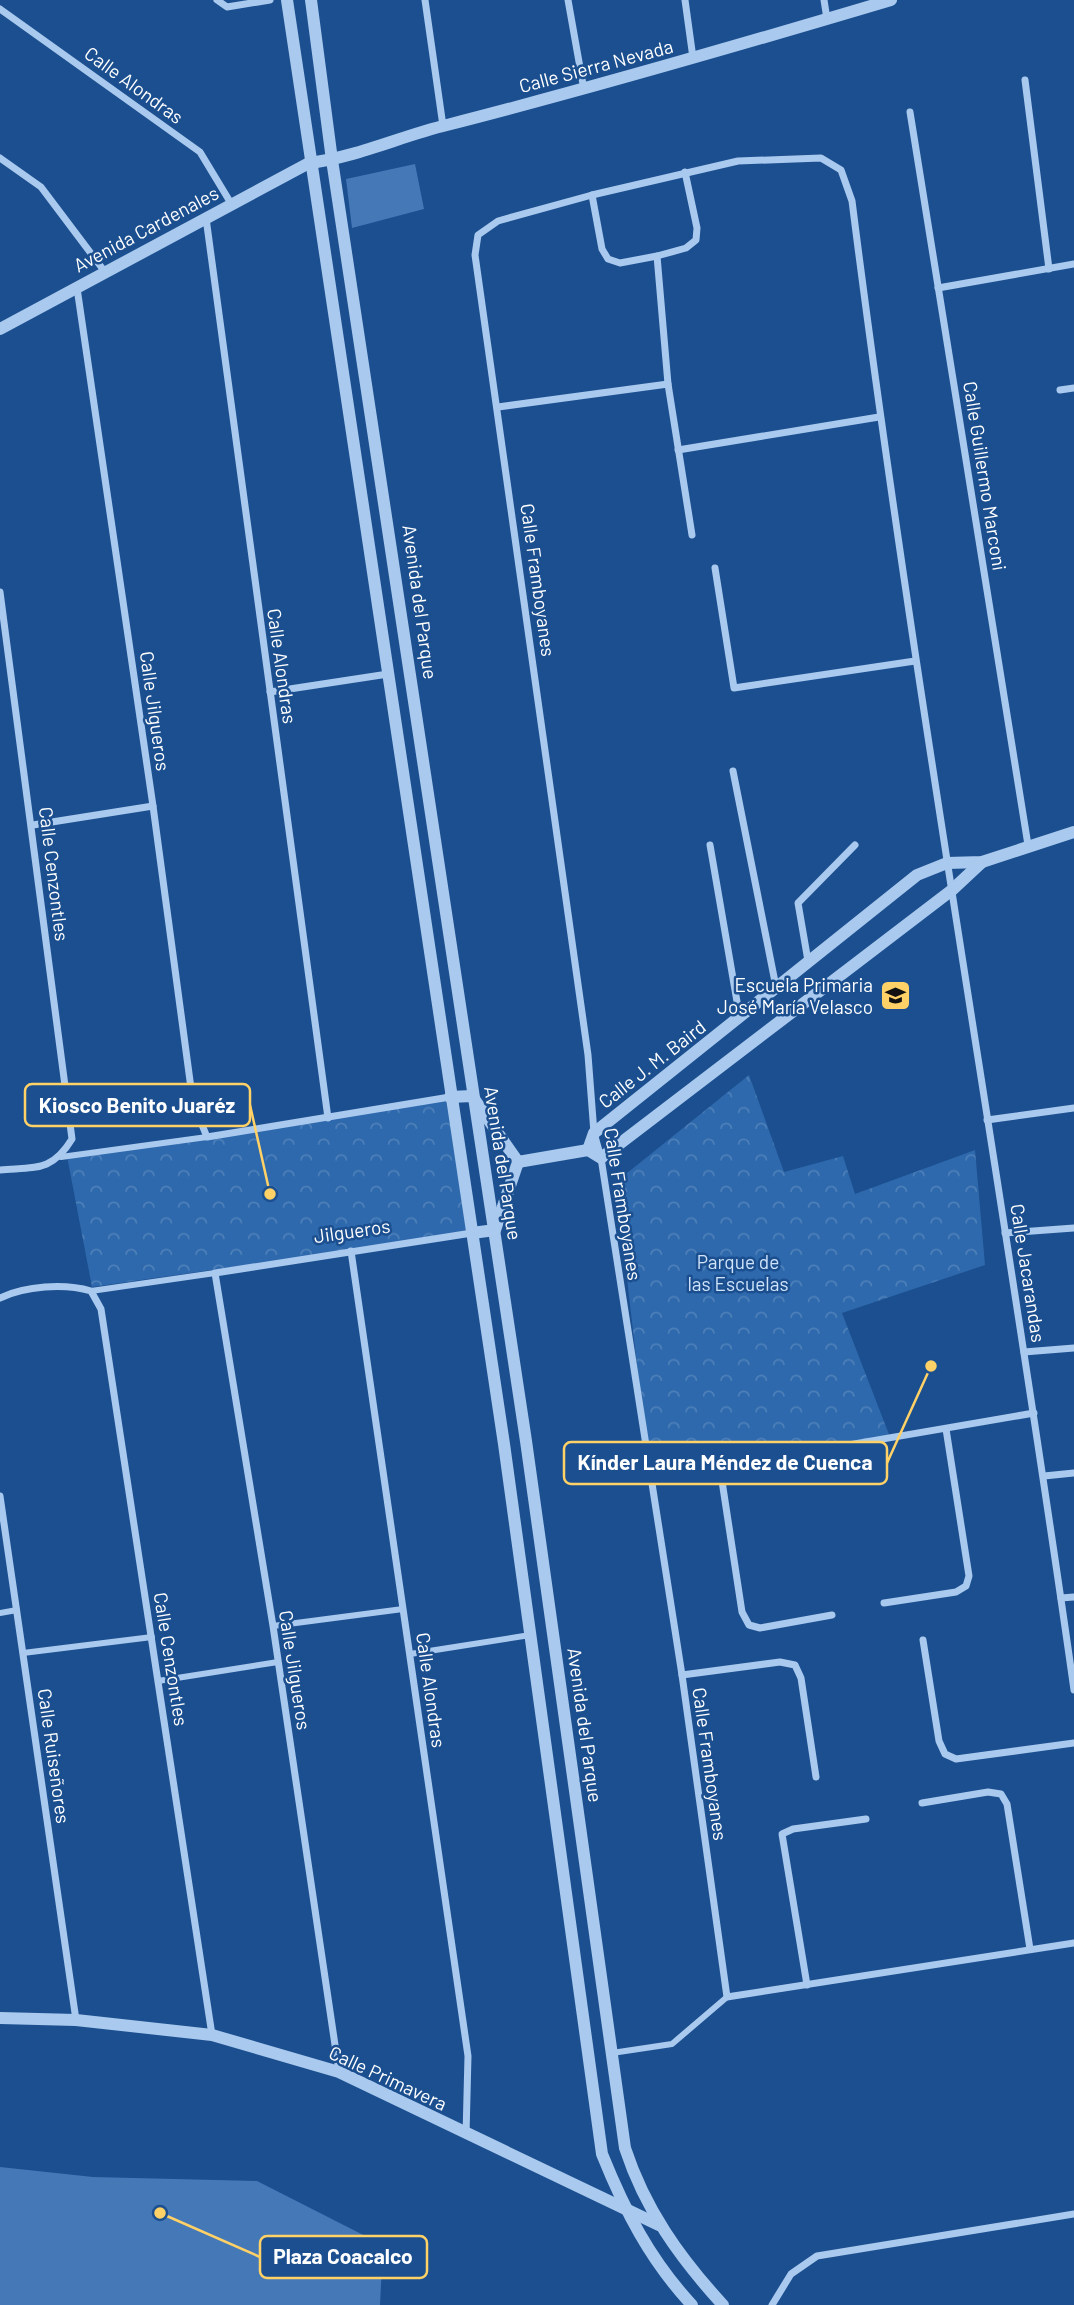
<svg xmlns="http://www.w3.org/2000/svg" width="1074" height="2305" viewBox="0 0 1074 2305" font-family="Barlow,sans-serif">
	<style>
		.forest { fill: url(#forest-crowns) }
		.building { fill: #4478b7 }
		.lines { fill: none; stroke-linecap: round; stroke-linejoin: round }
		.pedestrian { stroke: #a9c9ee; stroke-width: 6 }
		.minor { stroke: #a9c9ee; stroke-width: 7 }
		.tertiary { stroke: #a9c9ee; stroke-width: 12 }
		.labels { text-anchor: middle; stroke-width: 5; stroke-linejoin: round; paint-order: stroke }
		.street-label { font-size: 19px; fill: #fff; stroke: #1b4f8f }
		.poi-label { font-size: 19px; fill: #fff; stroke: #1b4f8f; text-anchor: end }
		.park-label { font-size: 19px; fill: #cfe3fa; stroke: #1b4f8f }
		.leader { fill: none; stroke: #ffd166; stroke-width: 2.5 }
		.callout-dot { fill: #ffd166; stroke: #1b4f8f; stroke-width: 2.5 }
		.callout { fill: #1b4f8f; stroke: #ffd166; stroke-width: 2.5 }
		.callout-label { font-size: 21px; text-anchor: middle; font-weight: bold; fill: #fff }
	</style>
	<defs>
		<pattern id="forest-crowns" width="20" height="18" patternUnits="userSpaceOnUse" patternTransform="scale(1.75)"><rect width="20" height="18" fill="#2e69ad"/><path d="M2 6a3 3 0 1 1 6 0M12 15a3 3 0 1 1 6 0" fill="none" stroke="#4d80b9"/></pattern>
	</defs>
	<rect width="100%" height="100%" fill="#1b4f8f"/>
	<g class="forest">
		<path d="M749 1075 784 1172 843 1156 855 1194 975 1150 985 1265 842 1313 890 1437 650 1479 616 1182Z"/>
		<path d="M449 1097 472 1233 92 1287 67 1156Z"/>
	</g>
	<g class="building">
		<path d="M415 164 424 209 352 228 346 179Z"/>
		<path d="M0 2167 93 2177 257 2181 383 2245 380 2305H0Z"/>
	</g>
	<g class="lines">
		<g class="pedestrian">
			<path d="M61 1157 207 1137"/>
			<path d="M91 1291 215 1273"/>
			<path d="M0 1613 17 1610"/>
			<path d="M273 1626 403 1609"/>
			<path d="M23 1653 152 1637"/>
			<path d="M410 1654 530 1635"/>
			<path d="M158 1681 278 1662"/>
			<path d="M612 2053 672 2044 727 1997"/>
		</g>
		<g class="minor">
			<path d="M217 0 227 7 270 0"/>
			<path d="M425 0 443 126"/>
			<path d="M568 0 584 90"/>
			<path d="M685 0 693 58"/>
			<path d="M824 0 827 19"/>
			<path d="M0 9 200 152 232 205"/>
			<path d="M1025 80 1049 269"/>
			<path d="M910 112 1028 845"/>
			<path d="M0 158 41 187 105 272"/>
			<path d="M685 172 697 228 696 240 686 248 657 256 668 384 692 535"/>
			<path d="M592 195 602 249 608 259 620 263 657 256"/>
			<path d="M206 218 328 1118"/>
			<path d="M77 288 153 806 193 1103 207 1137 450 1097"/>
			<path d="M938 288 1074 264"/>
			<path d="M1060 390 1074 388"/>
			<path d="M498 407 668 384"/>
			<path d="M678 450 879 417"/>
			<path d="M715 568 734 688 915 661"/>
			<path d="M0 592 72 1139C52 1172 35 1167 0 1170"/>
			<path d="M270 692 388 674"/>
			<path d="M733 771 776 987"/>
			<path d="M33 825 153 806"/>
			<path d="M710 845 740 1019"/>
			<path d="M808 961 798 903 855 845"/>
			<path d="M987 1120 1074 1108"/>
			<path d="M1005 1233 1074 1228"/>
			<path d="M351 1251 468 2056 466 2135"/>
			<path d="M0 1298C25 1286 64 1283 91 1291L101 1309 212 2035"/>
			<path d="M1024 1352 1074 1348"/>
			<path d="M720 1468 742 1612 749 1625 760 1628 832 1615"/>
			<path d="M1044 1476 1074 1473"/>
			<path d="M650 1479 1034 1413"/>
			<path d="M0 1496 76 2020"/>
			<path d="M1061 1598 1074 1597"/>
			<path d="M884 1603 956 1592 966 1586 969 1576 946 1429"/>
			<path d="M923 1640 939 1741 945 1754 956 1759 1074 1743"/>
			<path d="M682 1675 780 1662 795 1665 801 1678 816 1777"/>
			<path d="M1074 1690C1004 1193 915 699 852 201L841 170 821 158 738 161 592 195 498 221 478 235 475 255 588 1055 594 1133 601 1158 682 1675 727 1997 1074 1943"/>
			<path d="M922 1803 988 1792 1001 1794 1007 1804 1030 1949"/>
			<path d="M807 1985 782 1834 793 1829 866 1819"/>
			<path d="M339 2072 273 1626 215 1273 472 1233"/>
			<path d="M772 2305 791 2274 817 2256 1074 2214"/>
		</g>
		<g class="tertiary">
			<path d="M287 0 504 1444 602 2154C625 2211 650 2260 692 2305"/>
			<path d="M311 0 332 160 526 1441 625 2148C645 2209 679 2257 723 2305"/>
			<path d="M0 329 309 163C357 157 401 136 447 125 596 87 743 44 891 0"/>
			<path d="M450 1097 472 1096 518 1162"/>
			<path d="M588 1150 594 1133 917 875 947 863 982 862 1074 832"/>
			<path d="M518 1162 588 1150 601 1158 952 890 982 862"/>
			<path d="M472 1233 495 1230 518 1162"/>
			<path d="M0 2018 76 2020 212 2035 339 2072 659 2225"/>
		</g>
	</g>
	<defs>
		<symbol id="school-square" viewBox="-11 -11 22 22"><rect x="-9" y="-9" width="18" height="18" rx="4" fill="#ffd166" stroke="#1b4f8f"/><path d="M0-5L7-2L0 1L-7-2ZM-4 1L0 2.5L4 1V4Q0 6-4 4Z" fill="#111"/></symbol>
	</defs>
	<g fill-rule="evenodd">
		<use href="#school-square" x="878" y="978" width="35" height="35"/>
	</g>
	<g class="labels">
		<g class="street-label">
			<text transform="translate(596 66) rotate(-15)" y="7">Calle Sierra Nevada</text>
			<text transform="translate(134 85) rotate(36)" y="7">Calle Alondras</text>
			<text transform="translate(146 229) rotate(-28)" y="7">Avenida Cardenales</text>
			<text transform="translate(985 476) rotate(81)" y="7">Calle Guillermo Marconi</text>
			<text transform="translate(538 580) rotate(82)" y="7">Calle Framboyanes</text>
			<text transform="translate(420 602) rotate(82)" y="7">Avenida del Parque</text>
			<text transform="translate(282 666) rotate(82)" y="7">Calle Alondras</text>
			<text transform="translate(155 711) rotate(82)" y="7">Calle Jilgueros</text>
			<text transform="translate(54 874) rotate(83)" y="7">Calle Cenzontles</text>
			<text transform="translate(652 1064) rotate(-38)" y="7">Calle J. M. Baird</text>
			<text transform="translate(503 1163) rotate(81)" y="7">Avenida del Parque</text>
			<text transform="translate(623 1204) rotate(81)" y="7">Calle Framboyanes</text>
			<text transform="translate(352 1231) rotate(-8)" y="7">Jilgueros</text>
			<text transform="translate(1028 1273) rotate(81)" y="7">Calle Jacarandas</text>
			<text transform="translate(171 1659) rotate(81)" y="7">Calle Cenzontles</text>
			<text transform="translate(295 1670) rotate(81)" y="7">Calle Jilgueros</text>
			<text transform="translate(431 1690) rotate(82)" y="7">Calle Alondras</text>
			<text transform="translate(585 1725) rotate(82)" y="7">Avenida del Parque</text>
			<text transform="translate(54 1756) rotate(82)" y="7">Calle Ruiseñores</text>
			<text transform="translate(710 1764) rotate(82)" y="7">Calle Framboyanes</text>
			<text transform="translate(388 2078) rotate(25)" y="7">Calle Primavera</text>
		</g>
		<g class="poi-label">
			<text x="873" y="992">Escuela Primaria<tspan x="873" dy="22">José María Velasco</tspan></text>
		</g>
		<g class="park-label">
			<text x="738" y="1269">Parque de<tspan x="738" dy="22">las Escuelas</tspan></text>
		</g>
	</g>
	<path class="leader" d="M270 1194L250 1105M931 1366L887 1463M160 2213L260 2257"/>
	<g class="callout-dot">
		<circle cx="270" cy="1194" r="7"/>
		<circle cx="931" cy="1366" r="7"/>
		<circle cx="160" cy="2213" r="7"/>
	</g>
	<g class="callout">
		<rect x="25" y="1084" width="225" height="42" rx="7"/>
		<rect x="564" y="1442" width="323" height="42" rx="7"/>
		<rect x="260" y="2236" width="167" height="42" rx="7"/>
	</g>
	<g class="callout-label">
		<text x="137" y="1113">Kiosco Benito Juaréz</text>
		<text x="725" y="1470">Kínder Laura Méndez de Cuenca</text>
		<text x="343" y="2264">Plaza Coacalco</text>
	</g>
</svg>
